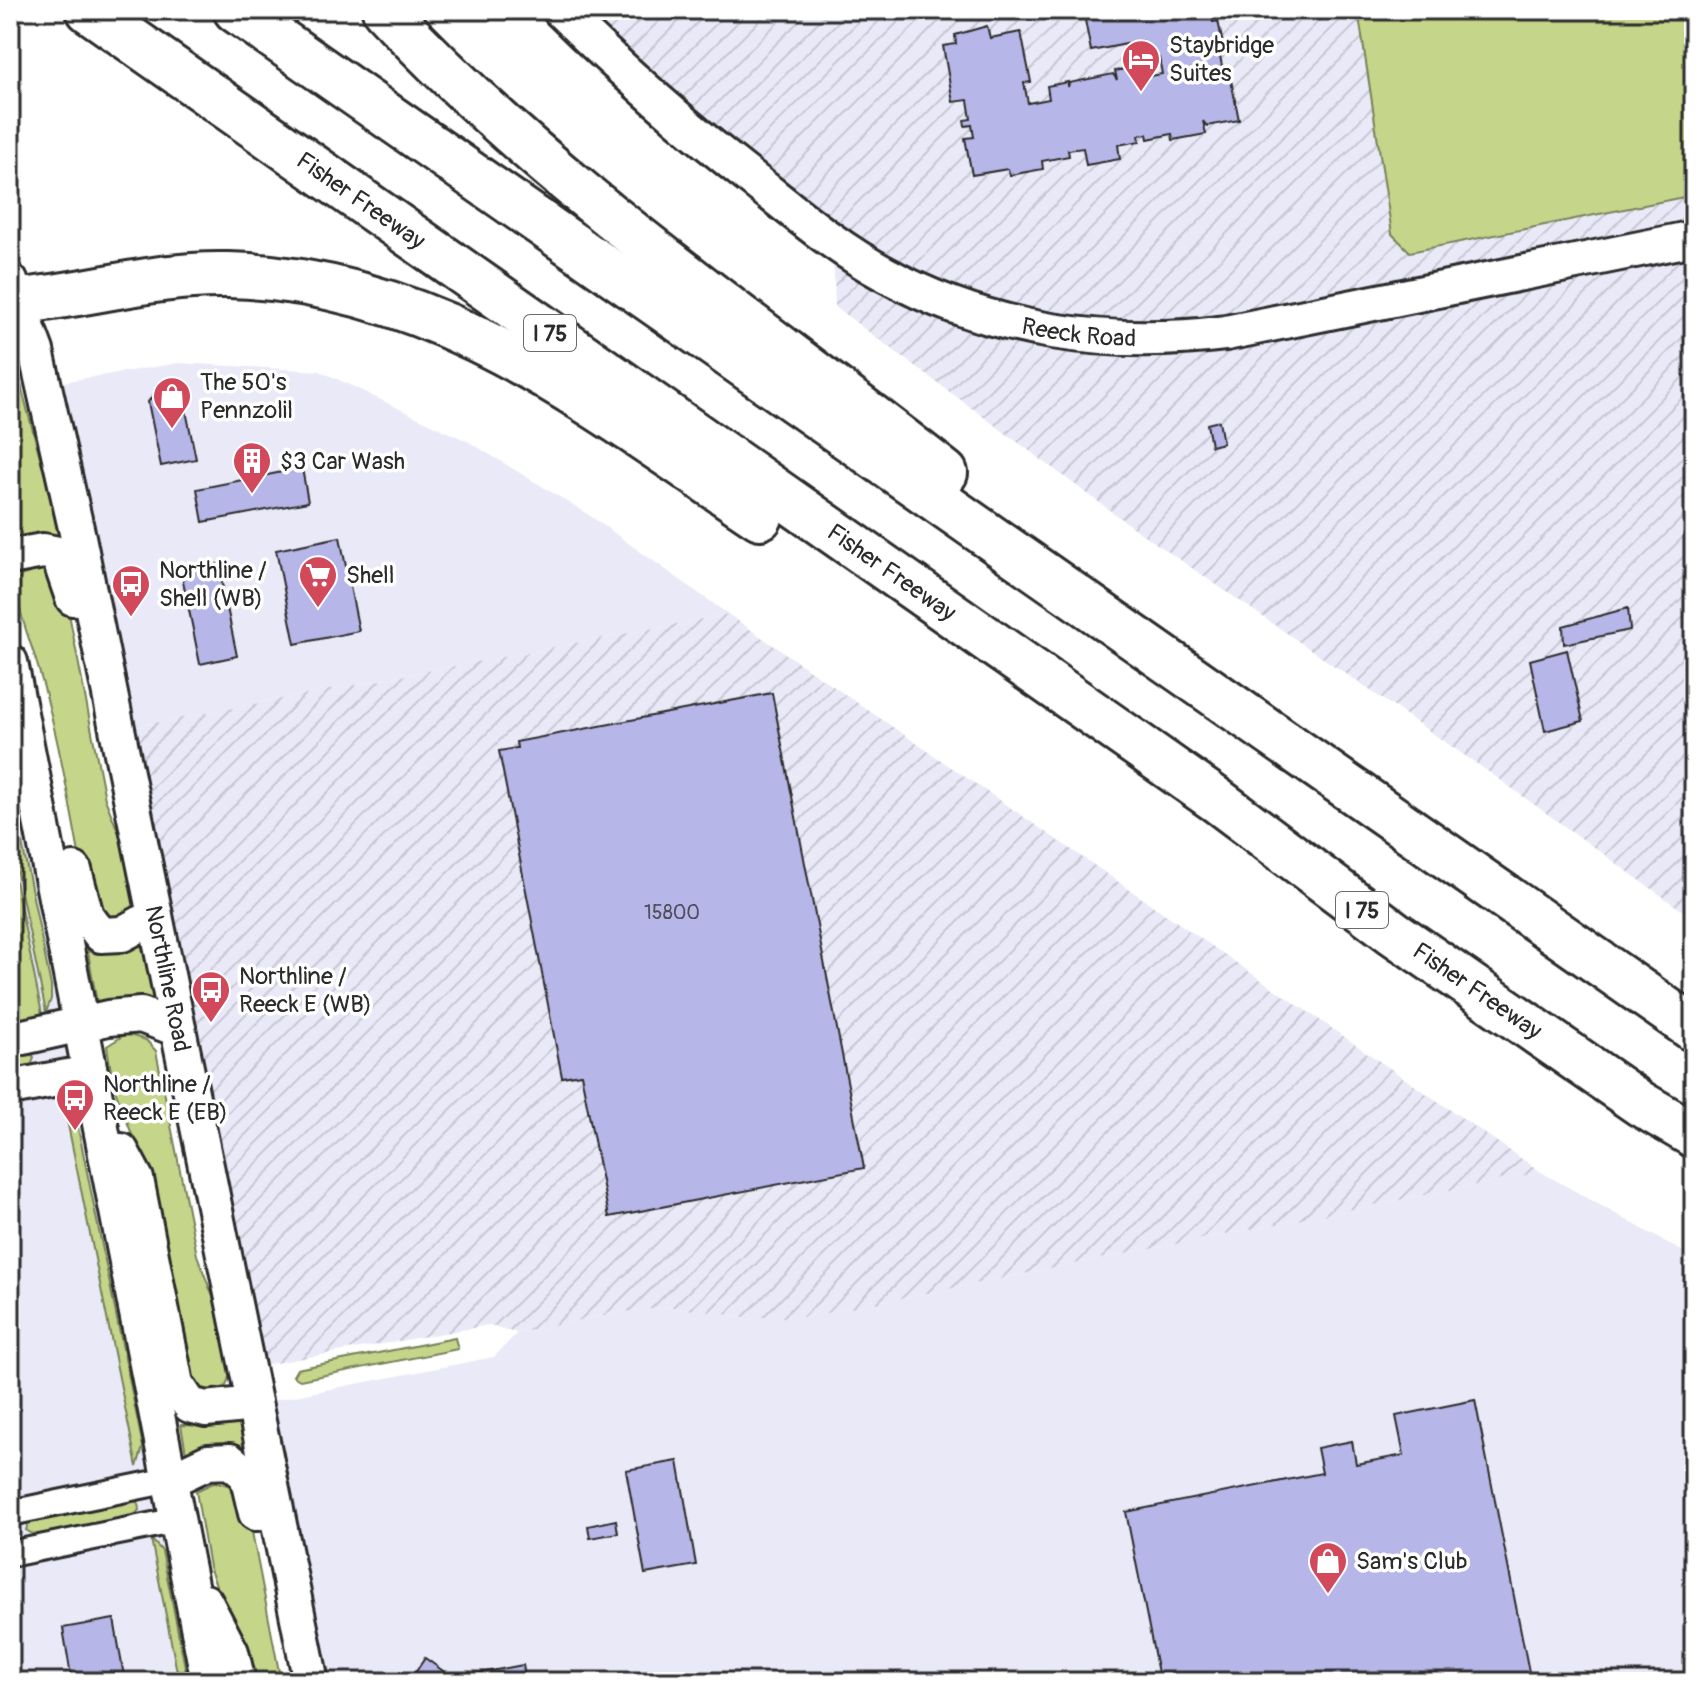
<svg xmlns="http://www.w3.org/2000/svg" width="1704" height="1692" viewBox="0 0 1704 1692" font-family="Pangolin,sans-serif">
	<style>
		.built { fill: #e9e9f8 }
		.industrial { fill: url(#industrial-furrows) }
		.green { fill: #c5d68a; stroke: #78805a; stroke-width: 2 }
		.building { fill: #b7b6e8; stroke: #2b2b2b; stroke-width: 2 }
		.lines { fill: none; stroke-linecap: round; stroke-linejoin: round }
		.street-casing { stroke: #2b2b2b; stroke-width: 30 }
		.secondary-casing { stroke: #2b2b2b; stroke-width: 40 }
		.highway-casing { stroke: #2b2b2b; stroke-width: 50 }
		.street { stroke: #fff; stroke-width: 24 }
		.secondary { stroke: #fff; stroke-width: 34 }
		.highway { stroke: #fff; stroke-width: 44 }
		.labels { text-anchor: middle; stroke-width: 7; stroke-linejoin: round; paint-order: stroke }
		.number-label { font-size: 20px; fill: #4e4e5a }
		.shield { fill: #fff; stroke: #6b6b6b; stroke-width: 2 }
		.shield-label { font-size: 22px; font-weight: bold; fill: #2b2b2b }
		.poi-label { font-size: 24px; fill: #2b2b2b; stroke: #fff; text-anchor: start }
		.street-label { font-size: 24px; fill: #2b2b2b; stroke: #fff }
	</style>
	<defs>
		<pattern id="industrial-furrows" width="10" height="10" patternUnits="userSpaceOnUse" patternTransform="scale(2)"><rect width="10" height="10" fill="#e9e9f8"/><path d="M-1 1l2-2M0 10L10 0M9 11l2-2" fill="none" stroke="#c8c8d5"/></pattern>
	</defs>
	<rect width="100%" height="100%" fill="#fff"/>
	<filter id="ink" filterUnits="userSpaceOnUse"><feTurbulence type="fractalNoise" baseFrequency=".0125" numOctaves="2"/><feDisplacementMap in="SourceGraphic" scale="16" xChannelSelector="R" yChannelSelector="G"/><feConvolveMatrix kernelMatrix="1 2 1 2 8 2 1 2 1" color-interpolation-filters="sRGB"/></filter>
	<g filter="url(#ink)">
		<g class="built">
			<path d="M179 363 320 371 469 442 586 513 728 614 118 730 44 385Z"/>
			<path d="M10 662 209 1682H10Z"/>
			<path d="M1541 1172 1694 1258V1682H311L254 1404 494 1357 517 1333 624 1312 671 1307 744 1317H806Z"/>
		</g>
		<g class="industrial">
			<path d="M560 10H1694V919L1496 777 1135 529 835 307 833 243Z"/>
			<path d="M728 614 1541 1172 806 1317H744L671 1307 624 1312 517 1333 489 1325 247 1368 118 730Z"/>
		</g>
		<g class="green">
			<path d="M1358 10H1694V195L1410 252 1392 234Z"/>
			<path d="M16 367 59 529 57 539 10 542V368Z"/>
			<path d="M44 568 56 572 63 583 105 799 131 863 138 901C130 914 121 916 106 919L88 900C71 816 59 729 32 648 25 627 13 597 20 576Z"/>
			<path d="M10 784 51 986V999L46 1012 10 840Z"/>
			<path d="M10 855 42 1014 10 1021Z"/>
			<path d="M146 944 156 1003 98 1008 87 947 125 951Z"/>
			<path d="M126 1034 146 1040 156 1051 197 1255 224 1326 232 1368 226 1386 215 1392 198 1387 189 1380 146 1172 113 1084 107 1046Z"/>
			<path d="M28 1051 34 1057 31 1067 10 1073V1052Z"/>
			<path d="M62 1095 70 1101 76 1118 143 1447 137 1467Z"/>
			<path d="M455 1338 458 1349 300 1380 293 1376 297 1369Z"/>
			<path d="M241 1420 247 1449 186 1453 181 1425 225 1426Z"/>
			<path d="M215 1482C232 1484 239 1491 247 1506L281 1682H246L239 1644 209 1567 196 1491Z"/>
			<path d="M131 1499 138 1503 139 1510 134 1516 36 1536 26 1530 29 1521Z"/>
			<path d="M151 1539 162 1551 188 1682H179Z"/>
		</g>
		<g class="building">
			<path d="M1083 10H1210L1213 22 1218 21 1223 44 1218 45 1225 82 1231 80 1239 120 1207 126 1203 121 1206 134 1173 140 1172 134 1148 139 1147 134 1139 135 1140 141 1118 145 1120 159 1086 165 1083 148 1068 150 1069 156 1042 161 1043 169 1010 175 1008 169 972 175 965 138 974 137 972 125 965 126 964 120 971 119 968 100 953 102 943 46 956 44 955 35 987 26 990 38 1021 32 1031 82 1024 83 1028 103 1049 99 1047 86 1068 82V87L1069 83 1113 74 1117 80 1115 71 1136 67 1139 78 1162 74 1159 58 1146 61 1142 41 1091 51Z"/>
			<path d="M170 387 183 396 196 459 161 466 148 402 154 394Z"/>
			<path d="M1219 421 1223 443 1211 446 1207 424Z"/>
			<path d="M302 468 308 502 203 522 197 489Z"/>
			<path d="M340 537 359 631 295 644 276 550Z"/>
			<path d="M218 564 237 656 200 664 181 571Z"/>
			<path d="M1628 608 1630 630 1564 644 1563 626Z"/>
			<path d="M1567 650 1583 721 1545 731 1530 660Z"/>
			<path d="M772 693 864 1168 609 1217 581 1074 562 1077 499 751 517 748 516 742Z"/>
			<path d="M1475 1400 1531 1682H1140L1159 1678 1126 1512 1322 1473 1317 1448 1352 1441 1356 1464 1404 1455 1396 1416Z"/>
			<path d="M678 1461 696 1565 645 1574 626 1470Z"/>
			<path d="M616 1520 618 1533 590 1538 588 1526Z"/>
			<path d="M114 1619 125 1682H72L63 1628Z"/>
			<path d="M425 1658 453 1678 523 1665 526 1682H409Z"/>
		</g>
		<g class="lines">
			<defs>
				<g id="street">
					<path d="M10 1513 170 1480"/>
					<path d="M10 1554 178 1520"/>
				</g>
				<g id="secondary">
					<path id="s1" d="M560 10C622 71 687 128 756 182 798 215 838 249 885 274 990 332 1109 348 1226 333L1694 238"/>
					<path id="s2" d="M10 281 36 351 78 537 311 1682"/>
					<path d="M10 557 43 551 58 554 73 598"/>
					<path d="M10 662 209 1682"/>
					<path d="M74 870 86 916 101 935 122 934 155 916"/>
					<path d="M10 1040 108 1018 141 1015 178 1029"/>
					<path d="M10 1088 89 1073"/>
					<path d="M121 1151 136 1179 176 1384 190 1405 206 1409 254 1404"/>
					<path d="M170 1480 208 1462 230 1461 247 1475 256 1513"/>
					<path d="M205 1602 231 1652 238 1682"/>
				</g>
				<g id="highway">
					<path id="s3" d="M89 10 1218 801 1394 933 1641 1104 1694 1135"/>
					<path d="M236 10 1694 1029"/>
					<path d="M385 10C551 188 755 324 945 473"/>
					<path d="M19 301C90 295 155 273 228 275 438 280 593 406 760 517"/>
				</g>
			</defs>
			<use href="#street" class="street-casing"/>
			<use href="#secondary" class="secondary-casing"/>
			<use href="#highway" class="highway-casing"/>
			<use href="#street" class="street"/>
			<use href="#secondary" class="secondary"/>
			<use href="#highway" class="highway"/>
		</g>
	</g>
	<defs>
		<symbol id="hotel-pin" viewBox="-11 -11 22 30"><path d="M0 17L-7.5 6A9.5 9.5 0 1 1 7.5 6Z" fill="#d1495b" stroke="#fff"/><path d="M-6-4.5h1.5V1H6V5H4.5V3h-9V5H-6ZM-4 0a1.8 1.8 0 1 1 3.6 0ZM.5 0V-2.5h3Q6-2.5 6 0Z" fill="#fff"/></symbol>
		<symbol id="shop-pin" viewBox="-11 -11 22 30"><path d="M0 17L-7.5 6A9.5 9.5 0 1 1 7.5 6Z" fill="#d1495b" stroke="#fff"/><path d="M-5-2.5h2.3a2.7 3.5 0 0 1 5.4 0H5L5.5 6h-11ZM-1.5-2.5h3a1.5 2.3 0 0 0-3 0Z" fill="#fff"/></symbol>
		<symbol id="building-pin" viewBox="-11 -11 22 30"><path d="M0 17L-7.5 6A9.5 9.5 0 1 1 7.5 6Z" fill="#d1495b" stroke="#fff"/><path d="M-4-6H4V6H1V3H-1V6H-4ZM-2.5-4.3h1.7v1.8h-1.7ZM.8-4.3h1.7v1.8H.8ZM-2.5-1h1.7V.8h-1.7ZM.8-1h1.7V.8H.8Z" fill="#fff"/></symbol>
		<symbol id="supermarket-pin" viewBox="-11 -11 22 30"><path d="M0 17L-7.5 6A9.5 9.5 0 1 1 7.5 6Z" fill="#d1495b" stroke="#fff"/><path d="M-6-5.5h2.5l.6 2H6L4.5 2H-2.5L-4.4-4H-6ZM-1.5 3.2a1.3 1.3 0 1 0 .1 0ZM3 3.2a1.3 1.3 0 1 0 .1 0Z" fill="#fff"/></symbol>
		<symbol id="bus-pin" viewBox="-11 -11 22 30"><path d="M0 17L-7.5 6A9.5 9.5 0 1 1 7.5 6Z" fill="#d1495b" stroke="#fff"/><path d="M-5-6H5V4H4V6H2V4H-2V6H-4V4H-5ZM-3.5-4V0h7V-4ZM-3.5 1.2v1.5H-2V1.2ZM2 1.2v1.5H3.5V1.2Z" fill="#fff"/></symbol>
	</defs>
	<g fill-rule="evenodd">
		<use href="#hotel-pin" x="1119" y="37" width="44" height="60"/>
		<use href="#shop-pin" x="150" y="374" width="44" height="60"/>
		<use href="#building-pin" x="230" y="439" width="44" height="60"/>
		<use href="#supermarket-pin" x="296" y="553" width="44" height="60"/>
		<use href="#bus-pin" x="109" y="562" width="44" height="60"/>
		<use href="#bus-pin" x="189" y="968" width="44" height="60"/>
		<use href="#bus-pin" x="53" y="1076" width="44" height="60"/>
		<use href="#shop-pin" x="1306" y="1539" width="44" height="60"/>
	</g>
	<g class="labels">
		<g class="number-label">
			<text x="672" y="919">15800</text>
		</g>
		<g class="shield">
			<rect x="524" y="315" width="52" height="36" rx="6"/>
			<rect x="1336" y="892" width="52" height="36" rx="6"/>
		</g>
		<g class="shield-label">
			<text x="550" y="341">I 75</text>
			<text x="1362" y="918">I 75</text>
		</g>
		<g class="poi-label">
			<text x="1169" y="53">Staybridge<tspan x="1169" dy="28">Suites</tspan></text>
			<text x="200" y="390">The 50's<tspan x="200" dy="28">Pennzolil</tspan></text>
			<text x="280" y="469">$3 Car Wash</text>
			<text x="159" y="578">Northline /<tspan x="159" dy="28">Shell (WB)</tspan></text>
			<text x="346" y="583">Shell</text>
			<text x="239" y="984">Northline /<tspan x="239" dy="28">Reeck E (WB)</tspan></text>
			<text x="103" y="1092">Northline /<tspan x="103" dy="28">Reeck E (EB)</tspan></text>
			<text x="1356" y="1569">Sam's Club</text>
		</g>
		<g class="street-label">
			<text dy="8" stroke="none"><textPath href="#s3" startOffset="332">Fisher Freeway</textPath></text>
			<text dy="8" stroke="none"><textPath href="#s1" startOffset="624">Reeck Road</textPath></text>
			<text dy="8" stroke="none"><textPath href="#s3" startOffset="980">Fisher Freeway</textPath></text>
			<text dy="8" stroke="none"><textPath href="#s2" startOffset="716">Northline Road</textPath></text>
			<text dy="8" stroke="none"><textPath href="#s3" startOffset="1700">Fisher Freeway</textPath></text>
		</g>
	</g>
	<rect width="1704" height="1692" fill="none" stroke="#fff" stroke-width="40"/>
	<rect x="20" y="20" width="1664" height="1652" fill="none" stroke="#2b2b2b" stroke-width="3" filter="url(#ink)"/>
</svg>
